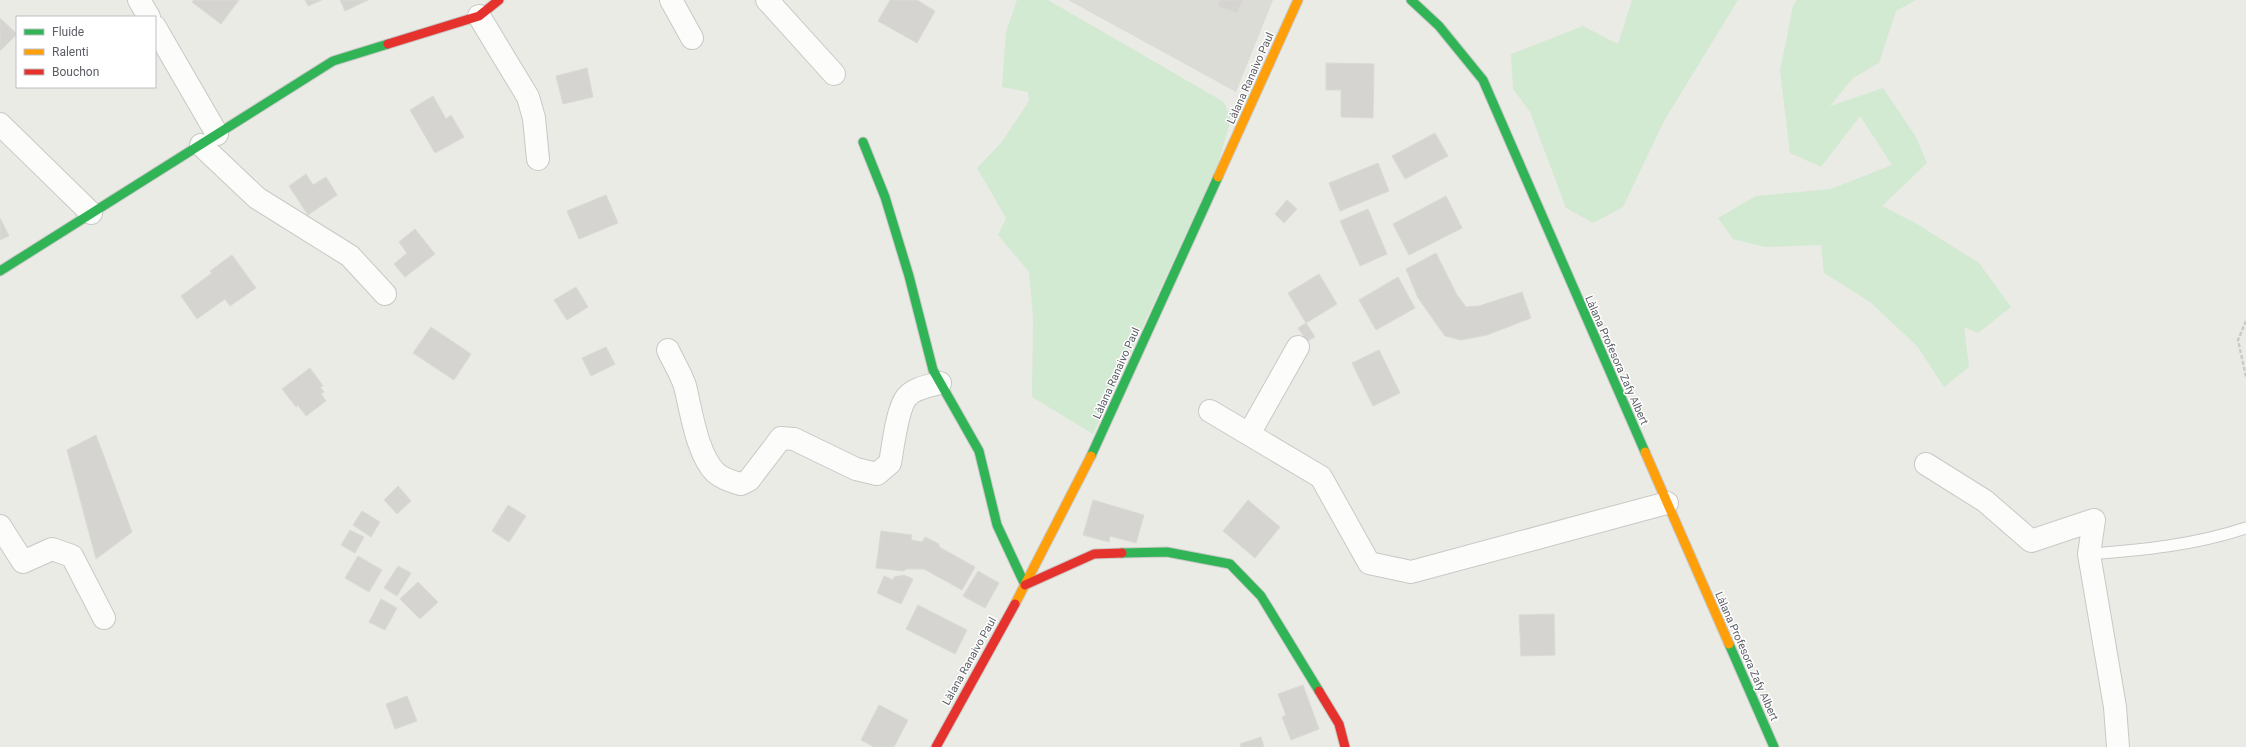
<svg xmlns="http://www.w3.org/2000/svg" width="2246" height="747" viewBox="0 0 2246 747" font-family="Roboto,sans-serif">
	<style>
		.industrial { fill: #dcdcd7 }
		.green { fill: #d2e9d2 }
		.building { fill: #d5d4d1; stroke: #dadad5 }
		.lines { fill: none; stroke-linecap: round; stroke-linejoin: round }
		.lane-casing { stroke: #c8c8c6; stroke-width: 13 }
		.street-casing { stroke: #c8c8c6; stroke-width: 24 }
		.fast-casing { stroke: #c8c8c8; stroke-width: 11 }
		.slow-casing { stroke: #c8c8c8; stroke-width: 11 }
		.jam-casing { stroke: #c8c8c8; stroke-width: 11 }
		.path { stroke: #c7ccca; stroke-width: 2.5; stroke-dasharray: 4 2; stroke-linecap: butt }
		.lane { stroke: #fcfcfb; stroke-width: 11 }
		.street { stroke: #fcfcfb; stroke-width: 22 }
		.fast { stroke: #30b455; stroke-width: 9 }
		.slow { stroke: #ff9f0a; stroke-width: 9 }
		.jam { stroke: #e5322d; stroke-width: 9 }
		.labels { text-anchor: middle; stroke-width: 3; stroke-linejoin: round; paint-order: stroke }
		.street-label { font-size: 11px; fill: #5b5e64; stroke: #fff }
	</style>
	<rect width="100%" height="100%" fill="#ebebe6"/>
	<path class="industrial" d="M1068 0H1273L1236 92Z"/>
	<g class="green">
		<path d="M1017 0H1048L1224 102 1231 119 1218 164 1093 434 1032 397 1033 316 1029 272 998 235 1006 218 977 168 1001 143 1029 101 1028 92 1002 87 1006 32Z"/>
		<path d="M1632 0H1738L1664 121 1623 207 1593 223 1566 208 1530 112 1513 89 1511 54 1583 26 1618 44Z"/>
		<path d="M1797 0H1916L1896 11 1879 63 1853 78 1830 106 1883 88 1916 137 1927 163 1882 206 1917 224 1979 263 2011 307 1978 333 1964 327 1969 367 1944 387 1917 346 1870 302 1824 273 1821 245 1765 247 1733 239 1718 218 1756 196 1831 189 1892 165 1860 116 1821 167 1790 153 1780 71 1793 6Z"/>
	</g>
	<g class="building">
		<path d="M194 0H239L221 24 192 2Z"/>
		<path d="M305 0H322L308 6Z"/>
		<path d="M340 0H368L345 11Z"/>
		<path d="M890 0H917L935 11 917 43 878 21Z"/>
		<path d="M1220 0H1243L1237 13 1218 6Z"/>
		<path d="M0 18 17 34 0 51Z"/>
		<path d="M1326 63 1374 64 1373 118 1341 117V90H1326Z"/>
		<path d="M587 68 593 97 563 104 556 76Z"/>
		<path d="M433 96 446 119 451 115 464 137 435 153 410 110Z"/>
		<path d="M1435 133 1448 156 1405 179 1392 156Z"/>
		<path d="M1378 163 1389 191 1340 211 1329 183Z"/>
		<path d="M306 174 313 185 326 177 337 195 308 215 289 186Z"/>
		<path d="M606 195 618 223 579 239 567 211Z"/>
		<path d="M1446 196 1462 228 1409 255 1393 224Z"/>
		<path d="M1287 200 1297 209 1284 223 1275 214Z"/>
		<path d="M1368 209 1387 254 1360 266 1340 221Z"/>
		<path d="M0 218 9 236 0 240Z"/>
		<path d="M415 229 435 254 405 277 394 264 407 253 399 242Z"/>
		<path d="M1436 253 1457 295 1466 307 1479 306 1522 292 1531 318 1487 335 1461 340 1445 336 1418 298 1406 269Z"/>
		<path d="M232 255 256 288 230 306 225 299 197 319 181 296 212 273 210 271Z"/>
		<path d="M1319 274 1337 304 1306 323 1288 293Z"/>
		<path d="M1398 277 1415 308 1376 330 1359 300Z"/>
		<path d="M576 287 588 307 567 320 554 300Z"/>
		<path d="M1306 323 1315 337 1307 341 1298 328Z"/>
		<path d="M431 327 471 354 454 380 413 353Z"/>
		<path d="M606 347 615 364 591 376 582 358Z"/>
		<path d="M1379 350 1400 393 1373 406 1352 363Z"/>
		<path d="M310 368 323 386 320 387 324 392 321 394 326 401 306 416 298 405 296 407 282 389Z"/>
		<path d="M96 435 132 532 96 559 67 450Z"/>
		<path d="M398 486 411 501 397 514 384 500Z"/>
		<path d="M1093 500 1144 515 1136 543 1110 536 1109 542 1083 535Z"/>
		<path d="M1248 500 1280 527 1255 558 1223 531Z"/>
		<path d="M508 505 526 516 509 542 492 531Z"/>
		<path d="M362 511 380 522 371 537 353 525Z"/>
		<path d="M350 530 364 537 355 553 341 545Z"/>
		<path d="M881 531 912 535 911 540 922 542 925 537 939 544V547L975 567 962 590 924 569H906L904 571 876 568Z"/>
		<path d="M358 556 382 570 369 592 345 578Z"/>
		<path d="M398 566 411 573 397 596 384 588Z"/>
		<path d="M978 571 999 583 985 608 963 596Z"/>
		<path d="M904 575 913 579 901 604 877 593 884 576 893 580 894 577Z"/>
		<path d="M418 582 438 602 420 619 400 599Z"/>
		<path d="M381 599 397 608 385 630 369 622Z"/>
		<path d="M918 605 967 630 955 654 906 629Z"/>
		<path d="M1554 614 1555 655 1521 656 1519 615Z"/>
		<path d="M1303 685 1319 729 1291 740 1282 717 1286 715 1278 694Z"/>
		<path d="M407 696 417 721 395 729 386 704Z"/>
		<path d="M879 705 908 720 894 747H874L861 740Z"/>
		<path d="M1261 737 1264 747H1241L1240 744Z"/>
	</g>
	<g class="lines">
		<defs>
			<path id="lane" d="M2089 554C2143 550 2195 545 2246 528"/>
			<g id="street">
				<path d="M139 0 149 17"/>
				<path d="M671 0 692 38"/>
				<path d="M767 0 834 74"/>
				<path d="M479 16 528 97 534 118 538 159"/>
				<path d="M155 27 217 134"/>
				<path d="M0 124 91 213"/>
				<path d="M201 145 257 198 350 256 385 294"/>
				<path d="M668 350C673 361 681 374 685 386 691 410 697 455 716 473 723 479 733 482 741 484L749 480 781 438 794 439 856 469 877 474 890 463C893 447 897 410 906 398 913 388 929 386 940 383"/>
				<path d="M1210 411 1321 477 1369 563 1411 572 1667 503"/>
				<path d="M1249 434 1298 347"/>
				<path d="M1926 464 1985 501 2031 541 2094 520 2089 554 2115 707 2118 747"/>
				<path d="M0 526 23 562 52 549 72 556 104 618"/>
			</g>
			<g id="fast">
				<path d="M1411 0 1439 26 1483 80 1645 452"/>
				<path d="M863 142 885 197 909 276 933 370 979 451 997 525 1025 585"/>
				<path d="M0 271 333 61 388 44"/>
				<path d="M1091 456 1218 177"/>
				<path d="M1122 553 1167 552 1230 564 1261 596 1319 691"/>
				<path d="M1729 644 1774 747"/>
			</g>
			<g id="slow">
				<path d="M1218 177 1298 0"/>
				<path d="M1645 452 1729 644"/>
				<path d="M1015 604 1091 456"/>
			</g>
			<g id="jam">
				<path d="M388 44 479 16 499 0"/>
				<path d="M1025 585 1094 554 1122 553"/>
				<path d="M1319 691 1339 724 1345 747"/>
				<path d="M936 747 1015 604"/>
			</g>
		</defs>
		<use href="#lane" class="lane-casing"/>
		<use href="#street" class="street-casing"/>
		<use href="#fast" class="fast-casing"/>
		<use href="#slow" class="slow-casing"/>
		<use href="#jam" class="jam-casing"/>
		<path class="path" d="M2246 321 2238 340 2246 377"/>
		<use href="#lane" class="lane"/>
		<use href="#street" class="street"/>
		<use href="#fast" class="fast"/>
		<use href="#slow" class="slow"/>
		<use href="#jam" class="jam"/>
	</g>
	<g class="labels">
		<g class="street-label">
			<text transform="translate(1250 78) rotate(-66)" y="4">Làlana Ranaivo Paul</text>
			<text transform="translate(1617 360) rotate(66)" y="4">Làlana Profesora Zafy Albert</text>
			<text transform="translate(1116 373) rotate(-66)" y="4">Làlana Ranaivo Paul</text>
			<text transform="translate(1747 656) rotate(66)" y="4">Làlana Profesora Zafy Albert</text>
			<text transform="translate(969 661) rotate(-61)" y="4">Làlana Ranaivo Paul</text>
		</g>
	</g>
	<rect x="16" y="16" width="140" height="72" fill="#ffffff" stroke="#bdbfc1"/>
	<rect x="24" y="29" width="20" height="6" fill="#30b455" stroke="#bdbfc1"/>
	<text x="52" y="36" font-size="12" fill="#5b5e64">Fluide</text>
	<rect x="24" y="49" width="20" height="6" fill="#ff9f0a" stroke="#bdbfc1"/>
	<text x="52" y="56" font-size="12" fill="#5b5e64">Ralenti</text>
	<rect x="24" y="69" width="20" height="6" fill="#e5322d" stroke="#bdbfc1"/>
	<text x="52" y="76" font-size="12" fill="#5b5e64">Bouchon</text>
</svg>
